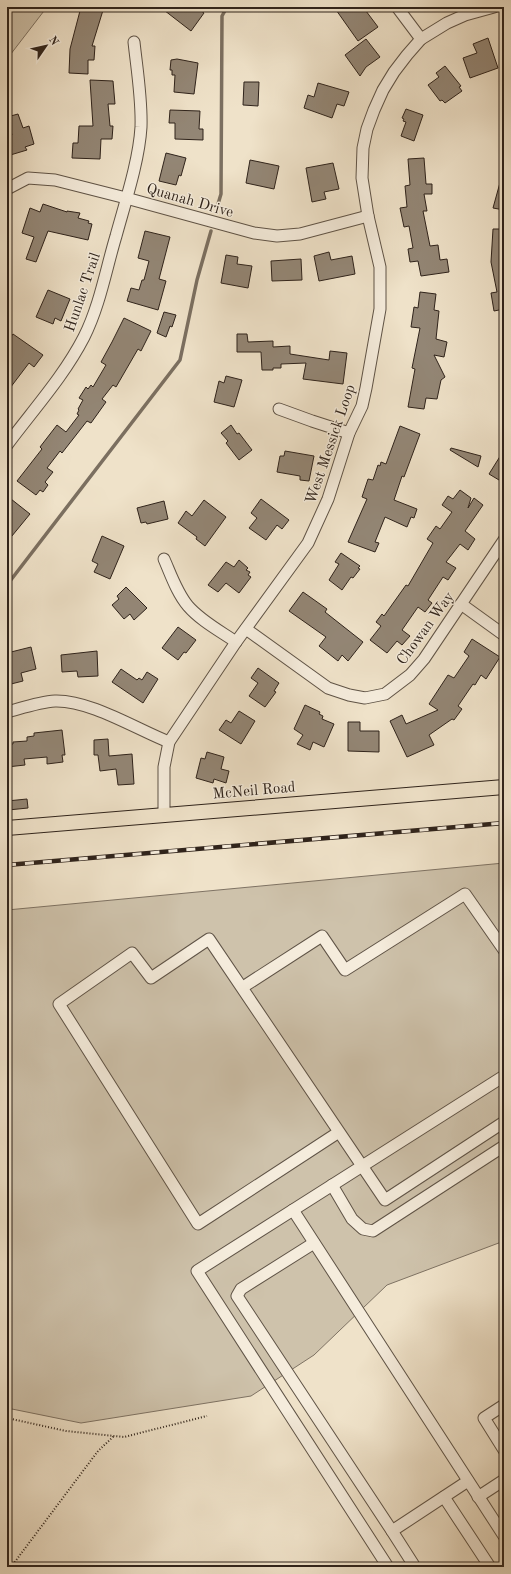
<svg xmlns="http://www.w3.org/2000/svg" width="511" height="1574" viewBox="0 0 511 1574" font-family="'Old Standard TT',serif">
	<style>
		.green { fill: #cec2ab; stroke: #7e7263 }
		.lines { fill: none; stroke-linecap: round; stroke-linejoin: round }
		.stream { stroke: #7b6f60; stroke-width: 3.5 }
		.building { fill: #938675; stroke: #2f231b }
		.minor-casing { stroke: #5f5346; stroke-width: 13 }
		.major-casing { stroke: #2f231b; stroke-width: 16 }
		.path { stroke: #2f231b; stroke-width: 2; stroke-dasharray: 1 2; stroke-linecap: butt }
		.minor { stroke: #f5ecdc; stroke-width: 11 }
		.major { stroke: #efe2c9; stroke-width: 14 }
		.rail-casing { stroke: #2f231b; stroke-width: 4.5 }
		.rail { stroke: #f5ecdc; stroke-width: 3; stroke-dasharray: 9; stroke-linecap: butt }
		.labels { text-anchor: middle; stroke-width: 3; stroke-linejoin: round; paint-order: stroke }
		.street-label { font-size: 15px; fill: #2f231b; stroke: #f5ecdc }
	</style>
	<rect width="100%" height="100%" fill="#efe2c9"/>
	<filter id="stains"><feTurbulence type="fractalNoise" baseFrequency=".005" numOctaves="4"/><feColorMatrix values="0 0 0 0 .2 0 0 0 0 .09 0 0 0 0 .02 0 0 0 .5 -.17"/></filter>
	<radialGradient id="worn" r=".72"><stop offset=".6" stop-color="#630" stop-opacity="0"/><stop offset="1" stop-color="#630" stop-opacity=".3"/></radialGradient>
	<g class="green">
		<path d="M7 7H47L7 59Z"/>
		<path d="M504 863V1241L387 1285 314 1355 251 1396 81 1423 7 1408V910Z"/>
	</g>
	<g class="lines">
		<g class="stream">
			<path d="M218 204 221 194 222 16 227 7"/>
			<path d="M7 585 180 360 197 280 211 231"/>
		</g>
	</g>
	<g class="building">
		<path d="M81 7H104L92 46H95L94 60H88V74L69 73 70 49Z"/>
		<path d="M160 7H196L204 13 191 31Z"/>
		<path d="M334 7H363L378 27 358 41Z"/>
		<path d="M488 38 498 68 470 78 463 58 477 53 473 44Z"/>
		<path d="M366 39 380 57 366 67 360 76 345 55Z"/>
		<path d="M177 59 198 63 194 94 174 92 175 75H172V70H170L171 60Z"/>
		<path d="M445 66 461 86 459 87 462 91 445 103 442 100 440 101 428 85 439 77 436 73Z"/>
		<path d="M90 80 113 81 115 104H108L110 126H113L112 139H101L100 159 72 158 73 143H78L79 126H93Z"/>
		<path d="M244 82H259L258 106 243 105Z"/>
		<path d="M318 83 349 92 344 106 337 104 332 118 304 108 308 95 314 97Z"/>
		<path d="M406 109 423 115 414 141 401 136 406 122 403 121 404 119 402 118Z"/>
		<path d="M170 110 200 111 199 129H203V140L175 139V123H169Z"/>
		<path d="M18 114 23 128 29 126 34 144 25 147 27 150 7 156V137L12 135 7 117Z"/>
		<path d="M166 153 186 158 181 176 179 175 176 185 159 181Z"/>
		<path d="M424 158 426 184H432V194H424L427 211H423L430 246 438 245 440 260 447 259 449 272 421 276 418 261 410 262 408 249 413 248 409 226 404 227 400 208 407 207 405 186 410 185 408 159Z"/>
		<path d="M250 160 279 166 274 189 246 183Z"/>
		<path d="M333 163 339 189 324 192 326 199 312 202 306 168Z"/>
		<path d="M501 179 504 180V210L493 208Z"/>
		<path d="M43 204 67 212V211L80 213 78 218 89 221 88 223 92 224 88 240 48 231 36 262 26 259 34 237 22 233 30 208 40 212Z"/>
		<path d="M493 229H504V309L494 311 491 293 497 292 491 262Z"/>
		<path d="M145 231 170 237 159 279 166 281 158 310 127 301 131 288 139 290 142 280H144L149 261 138 258Z"/>
		<path d="M329 252 331 260 352 256 355 274 319 281 314 256Z"/>
		<path d="M226 255 238 257 237 264 252 266 248 288 221 283Z"/>
		<path d="M301 259 302 280 272 281 271 261Z"/>
		<path d="M48 290 70 299 61 321 55 318 53 324 36 317Z"/>
		<path d="M420 292 436 294 434 310 439 311 436 339 447 342 444 357 434 355 445 377 441 380 437 399 426 398 424 409 408 407 415 369 412 368 420 328 411 327 414 307 418 308Z"/>
		<path d="M164 312 176 315 172 327 170 326 166 337 157 333Z"/>
		<path d="M124 318 151 331 141 351 138 349 116 387 113 385 102 399 106 402 91 423 87 421 62 453 60 451 47 468 53 472 45 482 48 485 43 492 40 490 36 495 17 481 42 449 40 447 57 425 66 432 79 415 77 414 79 410 78 409 83 400 79 398 86 387 88 389 91 385 93 387 106 365 101 362 112 342Z"/>
		<path d="M13 334 43 355 34 367 29 363 7 392V342Z"/>
		<path d="M237 334H247L248 342 273 341V347L290 346V354L329 360 330 351 347 353 343 384 303 379 306 363 281 364V368H273V370H262L261 352H237Z"/>
		<path d="M226 376 242 380 234 407 214 402 219 381 224 383Z"/>
		<path d="M231 425 237 434 239 433 252 450 239 460 226 443 228 441 221 433Z"/>
		<path d="M400 426 420 434 404 477 402 476 394 500 417 509 414 518 411 517 407 527 385 517 375 542 379 543 375 552 348 542 367 499 362 497 368 479 373 480 378 465 380 466 381 462 386 464Z"/>
		<path d="M451 448 481 456 478 467 450 450Z"/>
		<path d="M504 450V483L489 474Z"/>
		<path d="M285 451 314 456 309 481 300 480V476L277 472 280 456H284Z"/>
		<path d="M460 490 471 498 468 508 474 498 483 505 465 531 475 539 468 550 460 544 446 562 456 568 448 580 443 577 428 600 432 603 425 612 418 607 402 630 410 636 402 645 397 641 387 653 370 640 381 626 376 622 382 614 384 616 406 585 408 586 433 543 427 539 436 526 440 529 452 512 442 505 448 496 453 499Z"/>
		<path d="M11 499 30 514 7 542V504Z"/>
		<path d="M261 499 289 520 282 529 277 525 266 540 249 528 257 518 251 513Z"/>
		<path d="M204 500 226 517 205 546 196 539 197 537 178 523 186 511 192 516Z"/>
		<path d="M164 501 168 519 147 524 146 522 141 523 137 508Z"/>
		<path d="M102 536 124 546 110 579 94 572 98 564 92 561Z"/>
		<path d="M341 553 360 566 358 568 360 569 353 578 351 577 342 590 329 580 339 564 335 562Z"/>
		<path d="M239 560 248 568 246 570 250 572 248 575 251 577 239 593 226 583 218 592 208 585 226 562 234 567Z"/>
		<path d="M126 587 147 608 134 620 130 614 124 619 112 605 119 599 117 596Z"/>
		<path d="M303 592 327 609 325 612 363 642 348 661 342 655 338 661 319 646 326 637 289 611Z"/>
		<path d="M178 627 196 640 186 653 184 652 178 660 162 648Z"/>
		<path d="M472 639 500 657 486 679 481 675 475 685 473 684 458 706 462 709 454 720 452 719 429 735 434 745 407 757 390 721 402 715 406 724 438 710 429 704 448 675 454 678 469 656 464 652Z"/>
		<path d="M31 647 36 669 21 673 23 681 11 684 7 670V653Z"/>
		<path d="M97 651 98 676 78 677 77 671 62 672 61 655Z"/>
		<path d="M258 668 279 683 274 691 276 692 265 707 249 696 258 683 251 678Z"/>
		<path d="M121 669 137 680 139 678 142 680 147 672 158 679 143 703 112 682Z"/>
		<path d="M305 705 320 712 319 714 323 716 322 719 334 724 324 747 313 742 310 750 297 744 303 735 294 729Z"/>
		<path d="M239 711 255 721 241 744 219 730 226 720 231 723Z"/>
		<path d="M348 722H360V731H379V752L348 751Z"/>
		<path d="M62 730 65 755H62L63 762 47 764V757L24 759 25 765 7 767V744H13V742L27 741V737L34 736V733Z"/>
		<path d="M108 739 109 756 132 754 134 784 118 785 116 769 100 771 98 755H94V740Z"/>
		<path d="M207 752 224 757 221 769 229 771 226 783 214 779 213 783 196 778 201 758 205 759Z"/>
		<path d="M27 799 28 808 8 810 7 801Z"/>
	</g>
	<g class="lines">
		<defs>
			<g id="minor">
				<path d="M397 7 421 39"/>
				<path d="M7 189 28 178 55 180 126 198 254 233 277 236 300 234 368 216"/>
				<path d="M279 409 312 421 349 433"/>
				<path d="M7 445C33 410 64 376 84 337 100 305 106 269 116 236 125 203 139 161 141 127 142 99 137 70 134 42"/>
				<path d="M164 559C171 575 177 593 188 606 201 621 220 631 236 642"/>
				<path d="M461 604 504 635"/>
				<path d="M246 629 328 688 349 695 365 698 385 694 410 675 424 659 504 540"/>
				<path d="M7 712C22 708 39 702 55 701 90 700 136 729 169 742"/>
				<path d="M164 815V767L169 742 236 642 308 543 328 499 349 433 362 406 366 388 380 309V267L368 216 362 178 363 148 367 129 374 110 383 90 394 72 407 55 421 39 447 23 465 15 494 7"/>
				<path d="M243 987 322 936 345 970 465 894 504 950"/>
				<path d="M339 1132 198 1224 59 1004 132 953 151 978 209 939 385 1200 504 1122"/>
				<path d="M332 1185 352 1219 363 1229 373 1231 504 1146"/>
				<path d="M293 1210 504 1076"/>
				<path d="M314 1243 241 1289 237 1296 392 1531 468 1481"/>
				<path d="M504 1405 484 1418 504 1450"/>
				<path d="M444 1497 490 1567"/>
				<path d="M478 1497 504 1480"/>
				<path d="M392 1531 415 1567"/>
				<path d="M388 1567 197 1271 293 1210 504 1536"/>
			</g>
			<path id="major" d="M7 828 504 787"/>
		</defs>
		<use href="#minor" class="minor-casing"/>
		<use href="#major" class="major-casing"/>
		<g class="path">
			<path d="M7 1418 66 1431 124 1437 207 1416"/>
			<path d="M11 1567 98 1451 114 1436"/>
		</g>
		<use href="#minor" class="minor"/>
		<use href="#major" class="major"/>
		<defs>
			<path id="rail" d="M7 865 504 823"/>
		</defs>
		<use href="#rail" class="rail-casing"/>
		<use href="#rail" class="rail"/>
	</g>
	<g class="labels">
		<g class="street-label">
			<text transform="translate(190 200) rotate(16)" y="5">Quanah Drive</text>
			<text transform="translate(82 292) rotate(-71)" y="5">Hunlac Trail</text>
			<text transform="translate(330 444) rotate(-71)" y="5">West Messick Loop</text>
			<text transform="translate(425 628) rotate(-54)" y="5">Chowan Way</text>
			<text transform="translate(254 790) rotate(-5)" y="5">McNeil Road</text>
		</g>
	</g>
	<rect width="511" height="1574" fill="none" stroke="#efe2c9" stroke-width="24"/>
	<rect x="8" y="8" width="495" height="1558" fill="none" stroke="#2f231b" stroke-width="2"/>
	<rect x="12" y="12" width="487" height="1550" fill="none" stroke="#2f231b"/>
	<g transform="translate(46 46) rotate(56)" stroke="#f5ecdc" stroke-width="3" paint-order="stroke">
	<path d="M0-3L7 15L0 10L-7 15Z" fill="#2f231b"/>
	<text y="-6" font-size="11" font-weight="bold" text-anchor="middle" fill="#2f231b">N</text>
	</g>
	<rect width="100%" height="100%" filter="url(#stains)"/>
	<rect width="100%" height="100%" fill="url(#worn)"/>
</svg>
